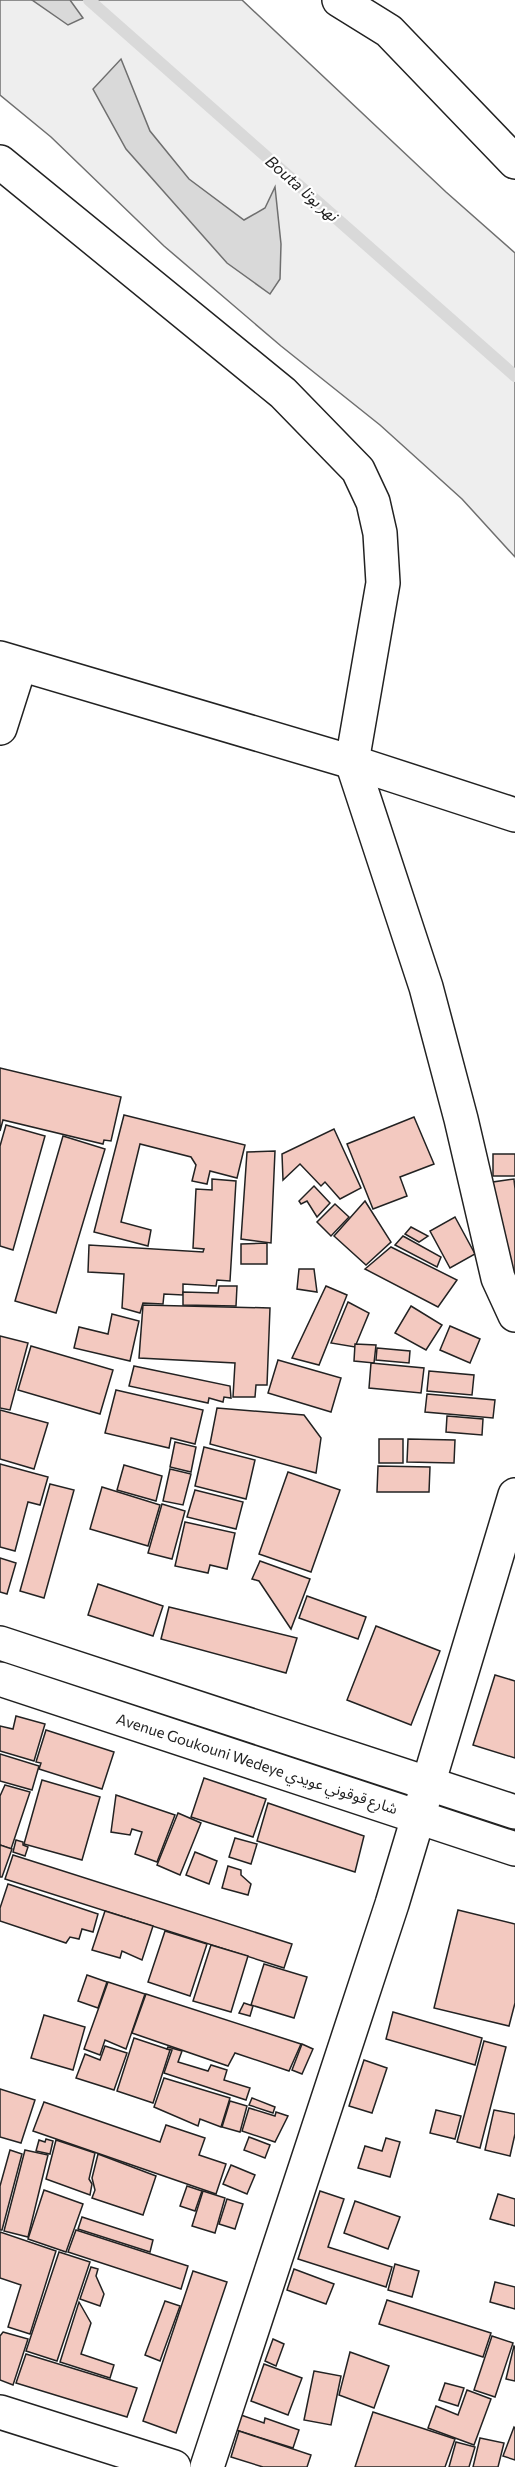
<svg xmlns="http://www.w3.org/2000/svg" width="515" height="2467" viewBox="0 0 515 2467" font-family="Commissioner,'Noto Sans Arabic',sans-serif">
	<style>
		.green { fill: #eee; stroke: #6f6f6f; stroke-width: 1.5 }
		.water { fill: #d9d9d9; stroke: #6f6f6f; stroke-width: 1.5 }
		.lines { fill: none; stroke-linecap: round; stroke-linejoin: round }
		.stream { stroke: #d9d9d9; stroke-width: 12 }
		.building { fill: #f3c9c0; stroke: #222; stroke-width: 1.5 }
		.street-casing { stroke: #222; stroke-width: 36 }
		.secondary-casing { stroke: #222; stroke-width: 36 }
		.street { stroke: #fff; stroke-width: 33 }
		.secondary { stroke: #fff; stroke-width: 33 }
		.labels { text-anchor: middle; stroke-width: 4.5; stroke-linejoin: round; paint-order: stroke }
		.street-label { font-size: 15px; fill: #222; stroke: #fff }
		.water-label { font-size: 16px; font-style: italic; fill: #222; stroke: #fff }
	</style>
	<rect width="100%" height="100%" fill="#fff"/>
	<path class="green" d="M0 0H242L446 192 515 253V557L462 499 380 425 281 346 164 246 51 137 0 95Z"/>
	<g class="water">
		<path d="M32 0H70L83 18 68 25Z"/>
		<path d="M121 59 150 131 189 179 244 220 265 208 275 187 281 244 280 279 270 294 227 263 126 149 93 89Z"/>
	</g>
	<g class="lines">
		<path class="stream" d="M89 0 515 376"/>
	</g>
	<g class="building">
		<path d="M0 1068 121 1097 111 1141 104 1140 103 1144 3 1120 0 1131Z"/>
		<path d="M124 1115 245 1145 237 1178 210 1171 207 1184 192 1181 196 1165 191 1157 140 1144 121 1222 151 1230 148 1246 94 1232Z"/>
		<path d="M414 1117 434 1164 400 1177 407 1196 373 1209 347 1144Z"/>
		<path d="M6 1125 45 1136 13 1250 0 1246V1146Z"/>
		<path d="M334 1129 361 1188 340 1199 325 1182 321 1186 300 1164 283 1180 282 1154Z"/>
		<path d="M63 1136 105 1149 56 1313 15 1301Z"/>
		<path d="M275 1151 271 1243 241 1239 247 1152Z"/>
		<rect x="493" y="1154" width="22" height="22"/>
		<path d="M212 1179 236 1181 230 1281 217 1280 216 1286 183 1284V1295L164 1294 163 1304 143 1303 140 1313 122 1308 124 1274 88 1272 89 1245 203 1252 204 1249 193 1248 196 1189 212 1190Z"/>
		<path d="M514 1179 515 1189V1277L504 1256 493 1182Z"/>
		<path d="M314 1186 330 1203 317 1217 307 1201 301 1204 299 1201Z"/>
		<path d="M365 1201 391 1242 366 1265 334 1236Z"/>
		<path d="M335 1204 349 1217 331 1236 317 1222Z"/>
		<path d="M455 1217 475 1254 450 1268 430 1231Z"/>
		<path d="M411 1227 428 1236 419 1242 405 1234Z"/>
		<path d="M403 1236 441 1257 437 1267 395 1245Z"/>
		<path d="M267 1243V1264H241V1244Z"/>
		<path d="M391 1247 457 1280 438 1307 365 1269Z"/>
		<path d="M299 1269H314L317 1292 297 1289Z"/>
		<path d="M219 1286H237L236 1306 183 1305V1292L218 1293Z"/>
		<path d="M326 1286 347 1295 319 1365 292 1358Z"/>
		<path d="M348 1302 369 1313 355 1347 331 1343Z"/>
		<path d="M143 1305 270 1308 267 1385H256L255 1397H233L235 1363 139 1358Z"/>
		<path d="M411 1306 442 1325 426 1350 395 1333Z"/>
		<path d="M112 1314 139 1321 130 1361 74 1348 79 1327 108 1334Z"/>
		<path d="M450 1326 480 1339 470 1363 440 1350Z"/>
		<path d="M0 1336 28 1343 10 1410 0 1408Z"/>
		<path d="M355 1344 376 1345 374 1363 354 1361Z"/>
		<path d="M31 1346 113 1370 100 1414 18 1390Z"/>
		<path d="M377 1348 410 1351 409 1363 376 1360Z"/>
		<path d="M278 1360 341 1378 331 1412 268 1393Z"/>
		<path d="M371 1363 424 1368 421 1393 369 1388Z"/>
		<path d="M134 1366 230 1386 231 1398 224 1397 223 1402 209 1398 208 1403 129 1386Z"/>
		<path d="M429 1371 474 1375 472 1395 427 1391Z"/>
		<path d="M116 1390 203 1410 195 1444 171 1438 169 1448 105 1433Z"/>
		<path d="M427 1394 495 1400 493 1418 425 1412Z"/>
		<path d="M217 1408 304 1415 321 1438 316 1473 210 1444Z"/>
		<path d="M0 1410 48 1423 34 1469 0 1459Z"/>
		<path d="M447 1416 483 1419 482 1435 446 1432Z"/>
		<rect x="379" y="1439" width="24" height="24"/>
		<path d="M408 1439 455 1440 454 1463 407 1462Z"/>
		<path d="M175 1442 196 1447 191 1472 170 1467Z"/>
		<path d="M204 1447 255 1460 246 1499 195 1486Z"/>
		<path d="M0 1464 48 1477 40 1505 28 1502 15 1551 0 1547Z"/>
		<path d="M124 1465 162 1476 156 1501 117 1490Z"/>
		<path d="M378 1466 430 1467 429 1492H377Z"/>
		<path d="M170 1469 191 1474 183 1505 163 1501Z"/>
		<path d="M288 1472 340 1490 311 1572 259 1554Z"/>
		<path d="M50 1484 74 1490 44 1598 20 1591Z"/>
		<path d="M102 1487 160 1505 148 1546 90 1529Z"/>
		<path d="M195 1490 243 1502 236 1529 187 1517Z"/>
		<path d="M162 1504 185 1511 172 1559 148 1553Z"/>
		<path d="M185 1522 235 1533 227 1569 210 1565 208 1573 175 1566Z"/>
		<path d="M0 1558 16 1563 7 1594 0 1592Z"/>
		<path d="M260 1561 310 1579 291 1629 259 1581 252 1579Z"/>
		<path d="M98 1584 163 1606 153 1636 88 1615Z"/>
		<path d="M307 1596 366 1617 358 1639 299 1618Z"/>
		<path d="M169 1607 297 1638 286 1673 161 1639Z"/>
		<path d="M376 1626 440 1651 411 1725 347 1700Z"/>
		<path d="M495 1675 515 1681V1758L473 1745Z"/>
		<path d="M16 1716 45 1724 34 1761 0 1751V1726L13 1729Z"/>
		<path d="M46 1730 114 1752 102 1789 39 1769 41 1763 36 1762Z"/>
		<path d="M0 1754 39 1766 32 1790 0 1781Z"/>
		<path d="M204 1778 266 1799 253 1837 191 1817Z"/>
		<path d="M42 1780 100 1797 82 1860 24 1844Z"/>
		<path d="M5 1785 30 1792 11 1849 0 1845V1796Z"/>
		<path d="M116 1795 175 1815 157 1862 135 1854 142 1832 132 1829 130 1835 111 1832Z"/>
		<path d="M268 1803 364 1836 355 1872 257 1841Z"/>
		<path d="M178 1813 201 1823 180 1875 157 1865Z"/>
		<path d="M235 1838 257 1844 251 1864 229 1857Z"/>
		<path d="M16 1840 23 1842V1845L28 1847 25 1856 13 1852Z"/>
		<path d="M0 1845 12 1849 2 1877H0Z"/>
		<path d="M195 1852 217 1861 209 1884 186 1875Z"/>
		<path d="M13 1855 292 1944 284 1968 5 1879Z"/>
		<path d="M228 1866 241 1870V1875L251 1884 248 1895 222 1888Z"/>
		<path d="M8 1884 98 1914 93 1932 82 1929 79 1939 70 1937 66 1943 0 1921V1908Z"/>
		<path d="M458 1910 515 1924V2003L509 2026 434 2008Z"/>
		<path d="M105 1911 153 1926 142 1960 122 1951 120 1958 92 1950Z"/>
		<path d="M165 1931 207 1944 190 1996 148 1982Z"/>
		<path d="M211 1945 248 1956 231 2012 193 2001Z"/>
		<path d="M264 1964 307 1977 294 2018 251 2005Z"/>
		<path d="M87 1975 107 1982 98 2008 78 2001Z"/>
		<path d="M108 1982 145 1994 126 2049 105 2040 100 2055 84 2049Z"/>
		<path d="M146 1994 301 2044 289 2071 235 2053 228 2066 132 2033Z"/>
		<path d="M244 2003 253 2006 250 2016 239 2013Z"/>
		<path d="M393 2012 482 2038 475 2065 386 2039Z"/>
		<path d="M44 2015 85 2027 73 2070 31 2058Z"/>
		<path d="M134 2038 170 2050 153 2103 117 2091Z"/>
		<path d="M484 2041 506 2047 480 2148 457 2142Z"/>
		<path d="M302 2044 313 2049 302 2074 292 2070Z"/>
		<path d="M105 2046 127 2053 114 2090 76 2078 85 2054 100 2060Z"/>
		<path d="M168 2047 182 2051 178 2062 208 2071 211 2065 227 2070 224 2080 250 2088 246 2100 164 2073 172 2050 167 2049Z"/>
		<path d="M364 2060 387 2068 372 2113 349 2106Z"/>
		<path d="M164 2078 230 2098 221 2127 200 2119 198 2126 154 2107Z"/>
		<path d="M0 2089 35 2100 21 2143 0 2137Z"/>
		<path d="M252 2098 275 2107 273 2113 249 2105Z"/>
		<path d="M230 2101 247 2106 240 2132 222 2127Z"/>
		<path d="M44 2102 160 2142 166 2125 205 2138 199 2155 226 2164 216 2194 33 2131Z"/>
		<path d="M249 2108 275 2116 276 2112 288 2116 275 2142 242 2131Z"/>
		<path d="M436 2110 461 2116 455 2139 430 2133Z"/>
		<path d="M494 2110 515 2114V2134L510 2156 485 2150Z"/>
		<path d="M249 2137 270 2145 265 2158 244 2150Z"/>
		<path d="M386 2138 400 2142 390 2177 358 2168 365 2146 382 2151Z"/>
		<path d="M46 2139 53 2141 50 2154 36 2151 39 2140 45 2142Z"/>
		<path d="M56 2140 95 2153 89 2179 92 2184 90 2195 46 2179Z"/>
		<path d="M10 2150 22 2154 2 2230H0V2186Z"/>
		<path d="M25 2150 48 2155 28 2237 4 2231Z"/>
		<path d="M98 2154 156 2176 143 2215 92 2198 95 2190 92 2178Z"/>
		<path d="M231 2165 255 2175 247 2194 223 2184Z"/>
		<path d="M187 2186 202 2191 195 2211 180 2206Z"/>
		<path d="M44 2190 83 2204 66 2252 28 2239Z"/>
		<path d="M203 2191 225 2198 215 2233 192 2226Z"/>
		<path d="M320 2191 344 2199 328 2247 392 2267 386 2287 298 2259Z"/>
		<path d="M498 2194 515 2199V2226L490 2219Z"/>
		<path d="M227 2199 243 2204 235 2229 219 2224Z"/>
		<path d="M355 2201 400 2217 388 2249 344 2233Z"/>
		<path d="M82 2217 153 2240 150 2252 78 2229Z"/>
		<path d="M76 2230 188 2266 181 2289 68 2252Z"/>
		<path d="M0 2232 56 2251 30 2334 8 2327 21 2285 0 2278Z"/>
		<path d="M59 2252 90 2262 57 2361 26 2351Z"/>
		<path d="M395 2264 419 2271 412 2297 388 2290Z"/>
		<path d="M91 2267 98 2269 96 2276 104 2294 100 2306 80 2299Z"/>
		<path d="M294 2269 334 2284 326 2304 287 2290Z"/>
		<path d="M193 2271 227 2282 176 2433 143 2421Z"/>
		<path d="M495 2282 515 2287V2309L490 2302Z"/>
		<path d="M387 2300 491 2333 483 2357 379 2324Z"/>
		<path d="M165 2301 180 2306 160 2361 145 2355Z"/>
		<path d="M79 2302 91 2323 81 2354 114 2365 110 2378 60 2362Z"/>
		<path d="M3 2332 28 2339 13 2385 0 2380V2336Z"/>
		<path d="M492 2336 513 2343 495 2397 474 2390Z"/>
		<path d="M273 2339 284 2344 276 2366 265 2361Z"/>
		<path d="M514 2346 515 2347V2381L506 2379Z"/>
		<path d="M350 2352 389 2366 374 2408 339 2395Z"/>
		<path d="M26 2354 137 2388 127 2417 16 2383Z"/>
		<path d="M264 2364 302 2378 288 2415 251 2401Z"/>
		<path d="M314 2371 341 2376 331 2425 304 2420Z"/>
		<path d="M445 2383 464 2388 458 2406 439 2400Z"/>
		<path d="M467 2390 491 2399 474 2445 428 2428 436 2406 458 2415Z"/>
		<path d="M373 2412 455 2439 445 2467H355Z"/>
		<path d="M241 2415 264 2423 265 2418 299 2430 293 2448 236 2430Z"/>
		<path d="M514 2427 515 2428V2460L503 2456Z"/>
		<path d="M239 2431 311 2455 307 2467H263L231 2457Z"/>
		<path d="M480 2438 504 2443 498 2467H473Z"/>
		<path d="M456 2442 475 2447 469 2467H449Z"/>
	</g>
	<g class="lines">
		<defs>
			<g id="street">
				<path d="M339 0 389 31 515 162"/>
				<path d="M0 162 283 393 358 470 373 502 380 533 383 583 352 762 426 987 461 1119 498 1278 515 1315"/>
				<path d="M0 658 352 762 515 815"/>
				<path d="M0 728 20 665"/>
				<path d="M0 2412 174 2467"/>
				<path d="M207 2467 392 1904 515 1495"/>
			</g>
			<g id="secondary">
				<path d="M0 1643 515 1812"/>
				<path d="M0 1679 515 1849"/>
			</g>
		</defs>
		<use href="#street" class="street-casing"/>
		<use href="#secondary" class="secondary-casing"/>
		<use href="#street" class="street"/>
		<use href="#secondary" class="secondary"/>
	</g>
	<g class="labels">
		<g class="street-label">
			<text transform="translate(257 1764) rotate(18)" y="5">Avenue Goukouni Wedeye شارع قوقوني عويدي</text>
		</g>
		<g class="water-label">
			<text transform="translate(302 188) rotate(41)" y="6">Bouta نهر بوتا</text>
		</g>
	</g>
</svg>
